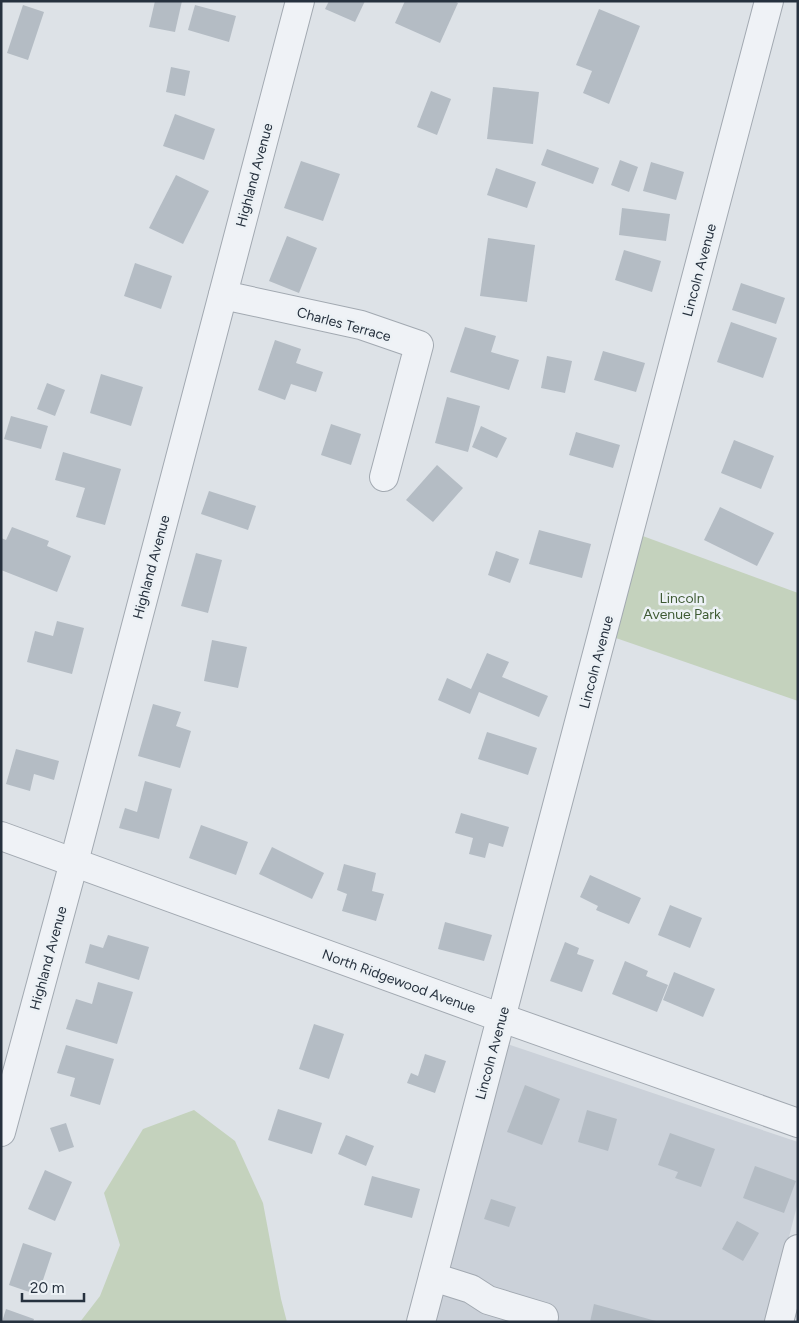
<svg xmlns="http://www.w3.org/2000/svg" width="799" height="1323" viewBox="0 0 799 1323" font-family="Figtree,sans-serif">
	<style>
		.built { fill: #cbd1d9 }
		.green { fill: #c4d2bd }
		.building { fill: #b4bcc4 }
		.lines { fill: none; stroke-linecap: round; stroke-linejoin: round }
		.minor-casing { stroke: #a2a9b1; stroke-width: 30 }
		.minor { stroke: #eff2f6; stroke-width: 28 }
		.labels { text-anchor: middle; stroke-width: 5; stroke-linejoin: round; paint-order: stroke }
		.street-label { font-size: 14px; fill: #26313e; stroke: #ecf1f5 }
		.park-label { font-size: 14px; fill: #3e5a33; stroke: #ecf1f5 }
	</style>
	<rect width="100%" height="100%" fill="#dde2e7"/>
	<path class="built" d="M507 1044 798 1142V1202L767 1322H433Z"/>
	<g class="green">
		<path d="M640 535 798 593V701L613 637Z"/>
		<path d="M194 1110 235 1141 263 1203 281 1299 287 1322H80L100 1296 120 1245 104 1193 143 1129Z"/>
	</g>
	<g class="building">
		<path d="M155 1H182L175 32 149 27Z"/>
		<path d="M329 1H365L355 22 325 9Z"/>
		<path d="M405 1H454L458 3 440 43 395 23Z"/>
		<path d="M23 5 44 12 28 60 7 53Z"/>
		<path d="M195 5 236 16 229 42 188 30Z"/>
		<path d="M599 9 640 26 609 104 583 93 592 71 576 65Z"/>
		<path d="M171 67 190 71 185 96 166 92Z"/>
		<path d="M493 87 539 92 533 144 487 139Z"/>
		<path d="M431 91 451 99 437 135 417 127Z"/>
		<path d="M175 114 215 129 204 160 163 146Z"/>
		<path d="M547 149 599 168 593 184 541 165Z"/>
		<path d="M620 160 638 167 629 192 611 185Z"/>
		<path d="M301 161 340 174 323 221 284 208Z"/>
		<path d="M651 162 684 172 676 200 643 191Z"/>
		<path d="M496 168 536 182 527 208 487 195Z"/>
		<path d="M176 175 209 191 183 244 149 228Z"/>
		<path d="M622 208 670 214 666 241 619 235Z"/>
		<path d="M287 236 317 248 299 293 269 281Z"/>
		<path d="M488 238 535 245 527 302 480 296Z"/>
		<path d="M624 250 661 261 652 292 615 280Z"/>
		<path d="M135 263 172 276 161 309 124 296Z"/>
		<path d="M741 283 785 298 776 324 732 310Z"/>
		<path d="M731 322 777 338 763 378 717 362Z"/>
		<path d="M465 327 496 336 491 352 519 360 509 390 450 372Z"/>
		<path d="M275 340 301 349 296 363 323 372 316 392 291 384 285 400 258 390Z"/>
		<path d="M603 351 645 363 636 392 594 380Z"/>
		<path d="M547 356 572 361 565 393 541 388Z"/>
		<path d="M101 374 143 387 131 426 90 413Z"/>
		<path d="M47 383 65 390 55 416 37 409Z"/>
		<path d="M447 397 480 406 468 452 435 443Z"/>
		<path d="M11 416 48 426 41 449 4 439Z"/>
		<path d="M331 424 361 434 351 465 321 455Z"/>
		<path d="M481 426 507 438 497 458 472 447Z"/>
		<path d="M576 432 620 445 613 468 569 455Z"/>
		<path d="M734 440 774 456 761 489 721 473Z"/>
		<path d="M63 452 121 469 105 525 76 517 85 488 55 480Z"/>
		<path d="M437 465 463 488 433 522 406 500Z"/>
		<path d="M209 491 256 506 248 530 201 514Z"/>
		<path d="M720 507 774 533 757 566 704 540Z"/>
		<path d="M12 527 49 541 47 546 71 556 57 592 1 570V538L6 540Z"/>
		<path d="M539 530 591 544 582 578 529 564Z"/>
		<path d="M496 551 519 559 510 583 488 575Z"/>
		<path d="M196 553 222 560 208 613 181 606Z"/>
		<path d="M57 621 84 628 72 674 27 662 35 631 53 636Z"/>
		<path d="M212 640 247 647 238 688 204 681Z"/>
		<path d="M487 653 509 662 502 677 548 696 539 717 479 692 470 714 438 700 447 678 471 689Z"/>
		<path d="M153 704 181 712 176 726 191 731 180 768 138 756Z"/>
		<path d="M487 732 537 748 528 775 478 759Z"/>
		<path d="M16 749 59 761 54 780 34 774 30 791 6 784Z"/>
		<path d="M145 781 172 789 159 839 119 828 125 808 137 812Z"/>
		<path d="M461 813 509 827 503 847 489 843 485 858 469 854 473 838 455 833Z"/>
		<path d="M201 825 248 842 236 875 189 858Z"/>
		<path d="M272 847 324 873 312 899 259 874Z"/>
		<path d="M344 864 376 873 372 891 384 894 376 921 342 911 347 894 337 890Z"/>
		<path d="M590 875 641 898 629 924 596 910 598 906 580 897Z"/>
		<path d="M670 905 702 918 690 948 658 935Z"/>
		<path d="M445 922 492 935 484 961 438 949Z"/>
		<path d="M108 935 149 947 139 980 85 963 90 944 103 948Z"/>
		<path d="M565 942 579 948 577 954 594 960 582 992 550 981Z"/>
		<path d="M625 961 648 971 646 976 668 985 657 1012 612 994Z"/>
		<path d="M674 972 715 989 703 1017 663 1000Z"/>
		<path d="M98 982 133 992 117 1044 66 1029 76 999 92 1004Z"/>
		<path d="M314 1024 344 1034 329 1079 299 1069Z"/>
		<path d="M66 1045 114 1059 100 1105 70 1096 75 1078 57 1073Z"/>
		<path d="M425 1054 446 1061 435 1093 407 1083 411 1073 418 1076Z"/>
		<path d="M525 1085 560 1099 542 1145 507 1132Z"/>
		<path d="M278 1109 322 1123 312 1154 268 1140Z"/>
		<path d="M587 1110 617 1119 608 1151 578 1142Z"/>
		<path d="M66 1123 74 1147 59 1152 50 1128Z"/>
		<path d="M670 1133 715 1149 701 1187 675 1178 678 1172 658 1165Z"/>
		<path d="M346 1135 374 1146 366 1166 338 1154Z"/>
		<path d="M755 1166 796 1181 784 1213 743 1198Z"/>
		<path d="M45 1170 72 1182 55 1221 28 1209Z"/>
		<path d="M372 1176 420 1189 412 1218 364 1205Z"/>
		<path d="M491 1199 516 1207 509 1227 484 1219Z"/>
		<path d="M737 1221 759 1233 743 1261 722 1249Z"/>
		<path d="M23 1243 52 1253 38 1295 9 1285Z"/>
		<path d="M594 1304 656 1321V1322H590Z"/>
		<path d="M6 1309 34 1319 33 1322H2Z"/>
	</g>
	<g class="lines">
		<defs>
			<g id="minor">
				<path d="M223 295 361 325 419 345 384 477"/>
				<path d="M1 836 502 1018 798 1123"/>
				<path d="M1 1132 74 862 300 1"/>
				<path d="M433 1277 471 1289 488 1300 544 1317 543 1322"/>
				<path d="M421 1322 769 1"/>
				<path d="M779 1322 798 1249"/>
			</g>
		</defs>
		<use href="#minor" class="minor-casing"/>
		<use href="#minor" class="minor"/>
	</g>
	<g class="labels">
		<g class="street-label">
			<text transform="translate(254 175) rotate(-75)" y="5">Highland Avenue</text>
			<text transform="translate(699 270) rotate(-75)" y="5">Lincoln Avenue</text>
			<text transform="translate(344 324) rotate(15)" y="5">Charles Terrace</text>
			<text transform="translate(151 567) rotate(-75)" y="5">Highland Avenue</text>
			<text transform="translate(596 662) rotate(-75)" y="5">Lincoln Avenue</text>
			<text transform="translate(48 958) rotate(-75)" y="5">Highland Avenue</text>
			<text transform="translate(399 981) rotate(20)" y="5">North Ridgewood Avenue</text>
			<text transform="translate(492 1053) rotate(-75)" y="5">Lincoln Avenue</text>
		</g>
		<g class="park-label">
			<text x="682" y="603">Lincoln<tspan x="682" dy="16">Avenue Park</tspan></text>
		</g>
	</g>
	<rect width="799" height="1323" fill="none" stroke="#26313e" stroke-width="5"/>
	<path d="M22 1293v8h62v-8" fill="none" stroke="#26313e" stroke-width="2.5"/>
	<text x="30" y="1293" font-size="15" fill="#26313e" stroke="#ecf1f5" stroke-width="4" paint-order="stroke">20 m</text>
</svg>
